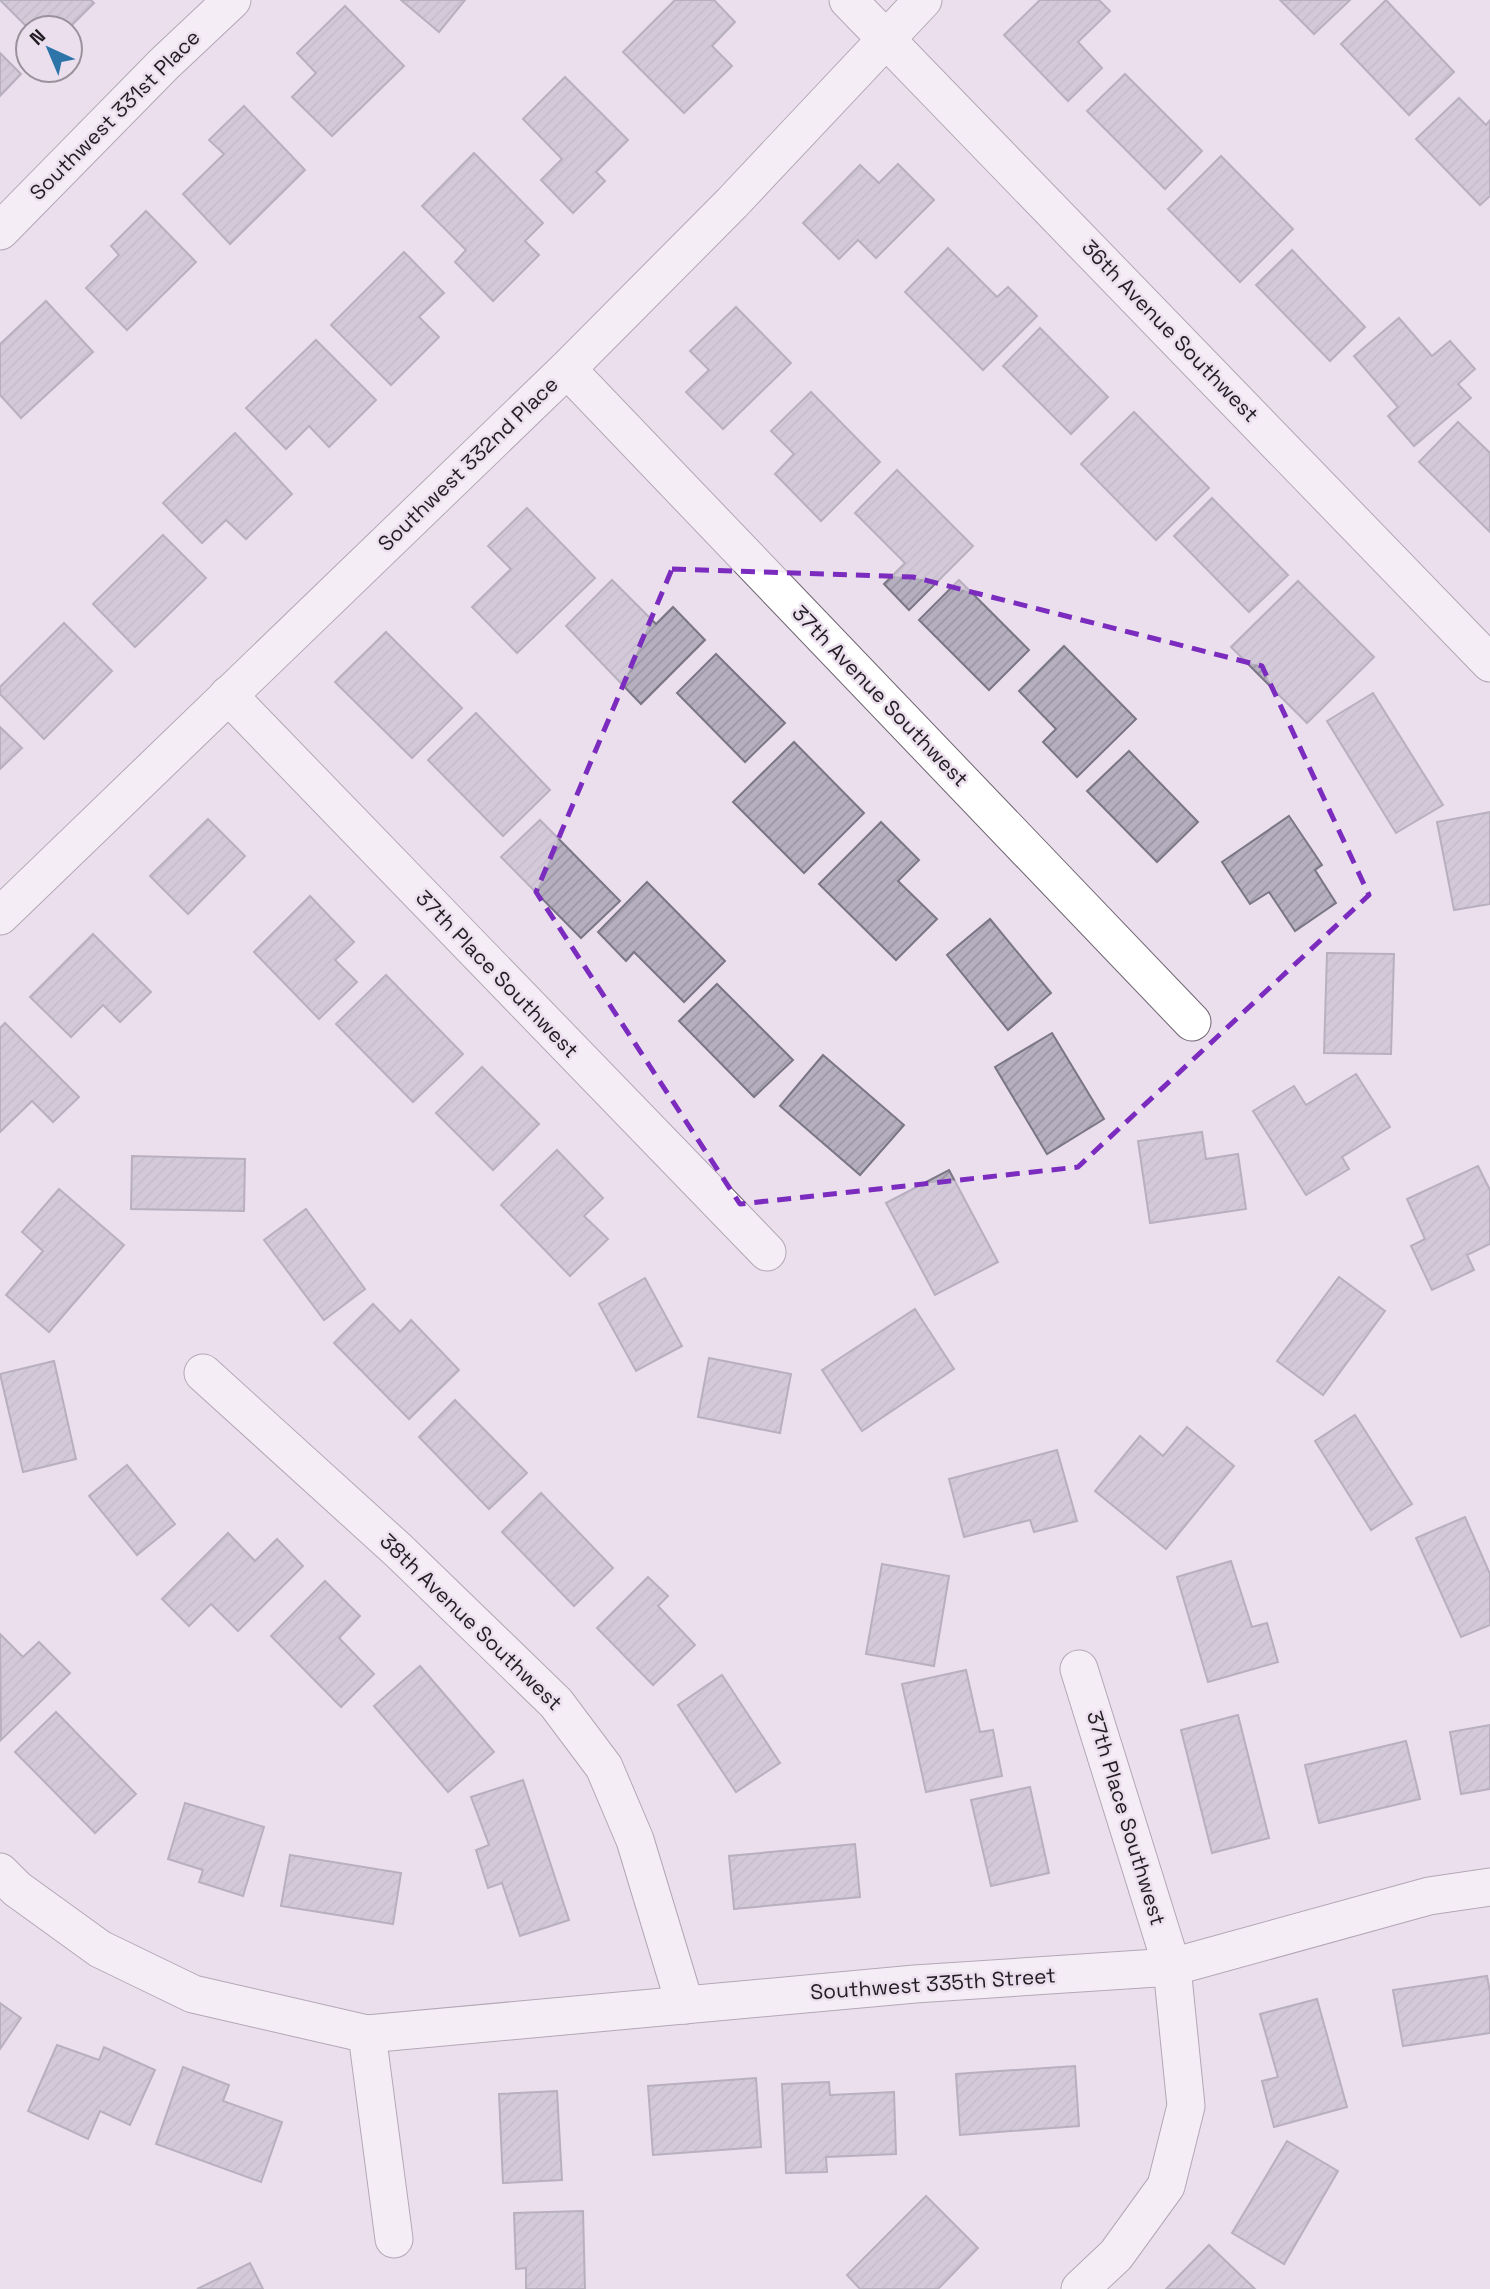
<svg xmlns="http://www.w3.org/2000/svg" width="1490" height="2289" viewBox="0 0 1490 2289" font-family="'Space Grotesk',sans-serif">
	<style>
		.building { fill: url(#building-hatch); stroke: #7b7685; stroke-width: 2 }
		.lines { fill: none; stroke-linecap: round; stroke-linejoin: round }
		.street-casing { stroke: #6f6571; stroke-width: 39 }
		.street { stroke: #fff; stroke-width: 37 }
		.marked { fill: none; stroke: #7b2cbf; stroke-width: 5; stroke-dasharray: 14 9; stroke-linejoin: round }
		.labels { text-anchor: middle; stroke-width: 5; stroke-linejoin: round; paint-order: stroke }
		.street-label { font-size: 21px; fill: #211d22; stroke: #ebdfee }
	</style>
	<defs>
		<pattern id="building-hatch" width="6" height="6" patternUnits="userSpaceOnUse" patternTransform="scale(1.75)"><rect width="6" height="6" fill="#b5afbf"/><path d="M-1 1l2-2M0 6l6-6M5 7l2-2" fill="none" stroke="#9b96a4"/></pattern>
	</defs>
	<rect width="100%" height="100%" fill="#ebdfee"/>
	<g class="building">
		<path d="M0 0H91L94 3 69 28H28Z"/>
		<path d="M401 0H465L439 32Z"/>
		<path d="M675 0H714L735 22 712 46 732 66 684 113 623 52Z"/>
		<path d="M1040 0H1099L1110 11 1078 42 1102 68 1068 101 1004 35Z"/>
		<path d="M1280 0H1350L1314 34Z"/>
		<path d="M1386 0 1454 72 1409 115 1341 44Z"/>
		<path d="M345 6 404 66 332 136 292 97 316 73 297 53Z"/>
		<path d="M0 53 21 74 0 96Z"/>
		<path d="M1125 74 1202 151 1165 189 1087 111Z"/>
		<path d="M565 77 628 140 596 172 605 181 573 213 541 180 562 159 523 119Z"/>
		<path d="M1459 98 1486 125 1490 120V196L1480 205 1416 139Z"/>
		<path d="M244 106 305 170 230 244 183 194 224 154 209 140Z"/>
		<path d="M474 153 543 223 525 241 539 255 493 301 455 262 466 250 422 206Z"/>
		<path d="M1221 156 1293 229 1240 282 1168 209Z"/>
		<path d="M898 164 934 200 876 258 858 240 839 259 803 223 860 165 879 183Z"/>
		<path d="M146 211 196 262 127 330 86 288 119 255 111 246Z"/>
		<path d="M948 248 997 297 1008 287 1037 316 983 370 905 292Z"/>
		<path d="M1292 250 1365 327 1330 361 1256 285Z"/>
		<path d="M404 252 444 293 419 317 439 337 391 385 331 325Z"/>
		<path d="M46 301 93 352 21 418 0 395V344Z"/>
		<path d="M736 307 791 363 723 429 686 392 709 370 690 351Z"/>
		<path d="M1399 318 1432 356 1450 341 1475 369 1458 384 1471 398 1414 446 1388 416 1398 407 1354 356Z"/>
		<path d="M1040 328 1108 397 1071 434 1003 366Z"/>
		<path d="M316 340 376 400 329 447 309 426 286 449 246 408Z"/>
		<path d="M811 392 880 462 821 521 775 474 794 454 771 431Z"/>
		<path d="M1134 412 1209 488 1156 540 1081 464Z"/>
		<path d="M1458 422 1490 453V532L1419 462Z"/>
		<path d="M235 433 292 494 246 539 226 520 202 543 163 503Z"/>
		<path d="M897 470 973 546 909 610 884 584 905 563 855 513Z"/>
		<path d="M1212 498 1288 575 1249 612 1174 536Z"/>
		<path d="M527 508 595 578 517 653 472 607 511 569 488 546Z"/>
		<path d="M163 535 206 578 135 647 93 604Z"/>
		<path d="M612 580 656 624 673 607 705 640 641 704 566 626Z"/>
		<path d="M959 580 1029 650 989 690 919 620Z"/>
		<path d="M1298 581 1374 657 1307 723 1231 647Z"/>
		<path d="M64 623 112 671 44 739 0 694V687Z"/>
		<path d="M386 632 462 708 412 758 335 682Z"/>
		<path d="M1064 646 1136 719 1077 777 1043 742 1056 729 1019 691Z"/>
		<path d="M716 654 785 723 745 762 677 693Z"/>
		<path d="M1373 693 1443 805 1396 833 1327 721Z"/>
		<path d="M476 713 550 790 503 836 428 760Z"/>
		<path d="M0 727 22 748 0 769Z"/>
		<path d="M794 742 864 813 804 873 733 802Z"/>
		<path d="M1129 751 1198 822 1157 862 1087 791Z"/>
		<path d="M1490 812V904L1454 910 1437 822Z"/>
		<path d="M1289 816 1322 865 1315 870 1336 903 1295 931 1269 892 1250 904 1222 862Z"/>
		<path d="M208 819 245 856 188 914 150 876Z"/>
		<path d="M540 820 620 901 581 938 501 857Z"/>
		<path d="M881 822 919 860 898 881 937 919 896 960 819 884Z"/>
		<path d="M647 882 725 961 684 1002 634 952 626 961 598 932Z"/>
		<path d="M310 896 354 942 335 960 357 982 319 1019 254 952Z"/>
		<path d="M990 919 1051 993 1008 1030 947 955Z"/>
		<path d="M93 934 151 992 120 1022 103 1005 71 1037 30 997Z"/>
		<path d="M1327 953 1394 954 1391 1054 1324 1053Z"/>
		<path d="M386 975 463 1054 413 1102 336 1024Z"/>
		<path d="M717 984 793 1060 754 1097 679 1021Z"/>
		<path d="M5 1023 79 1097 53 1122 32 1101 0 1132V1028Z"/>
		<path d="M1052 1033 1104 1119 1047 1154 995 1067Z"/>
		<path d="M823 1055 904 1125 860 1175 780 1106Z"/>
		<path d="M482 1067 539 1124 493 1170 436 1113Z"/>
		<path d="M1356 1074 1390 1127 1342 1157 1349 1169 1306 1195 1253 1111 1294 1086 1306 1105Z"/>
		<path d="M1202 1132 1206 1159 1238 1154 1246 1209 1150 1223 1138 1141Z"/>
		<path d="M557 1150 603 1198 584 1216 608 1239 570 1276 501 1205Z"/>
		<path d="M132 1156 245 1159 244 1211 131 1209Z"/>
		<path d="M1478 1166 1490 1190V1244L1467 1255 1474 1270 1432 1290 1411 1246 1425 1239 1407 1199Z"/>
		<path d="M949 1170 998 1262 935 1295 886 1203Z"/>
		<path d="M59 1189 124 1245 49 1332 6 1295 43 1251 22 1232Z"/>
		<path d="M306 1209 365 1289 324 1320 264 1240Z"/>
		<path d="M1339 1277 1385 1311 1323 1395 1277 1361Z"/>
		<path d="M645 1278 682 1346 636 1371 599 1304Z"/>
		<path d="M373 1304 400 1332 411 1320 459 1370 409 1419 334 1343Z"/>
		<path d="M915 1309 954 1369 862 1431 822 1370Z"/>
		<path d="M709 1358 791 1374 780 1433 698 1417Z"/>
		<path d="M54 1361 76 1459 23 1472 0 1374Z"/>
		<path d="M455 1400 527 1473 489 1509 419 1437Z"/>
		<path d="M1355 1415 1412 1504 1371 1530 1315 1441Z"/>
		<path d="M1187 1427 1234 1466 1166 1549 1095 1491 1140 1436 1163 1456Z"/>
		<path d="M1057 1450 1077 1521 1034 1532 1030 1520 964 1537 949 1479Z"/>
		<path d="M127 1465 175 1524 137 1555 89 1496Z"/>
		<path d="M541 1493 613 1568 574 1606 502 1532Z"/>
		<path d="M1465 1517 1490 1574V1625L1461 1637 1416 1538Z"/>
		<path d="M228 1533 255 1561 277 1539 303 1566 238 1631 211 1604 189 1626 162 1599Z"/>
		<path d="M1231 1561 1252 1627 1267 1623 1278 1662 1208 1682 1177 1577Z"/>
		<path d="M882 1564 949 1576 934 1666 866 1654Z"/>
		<path d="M648 1577 668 1596 658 1606 695 1645 653 1685 597 1628Z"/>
		<path d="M325 1581 360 1616 339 1638 374 1674 341 1707 271 1636Z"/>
		<path d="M0 1634 23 1657 39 1642 70 1673 1 1740Z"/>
		<path d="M420 1666 494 1752 448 1792 374 1706Z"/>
		<path d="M966 1670 980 1732 993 1730 1002 1776 926 1792 902 1684Z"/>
		<path d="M722 1675 780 1763 736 1792 678 1705Z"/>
		<path d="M56 1712 136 1794 95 1833 15 1752Z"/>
		<path d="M1238 1715 1269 1838 1212 1853 1181 1730Z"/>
		<path d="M1490 1725V1789L1461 1794 1450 1732Z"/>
		<path d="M1406 1741 1420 1799 1319 1823 1305 1765Z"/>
		<path d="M523 1780 569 1920 520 1936 502 1883 488 1888 476 1850 489 1845 471 1797Z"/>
		<path d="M1030 1787 1049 1873 991 1886 971 1800Z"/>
		<path d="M185 1803 264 1827 243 1896 199 1882 203 1870 168 1859Z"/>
		<path d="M855 1844 860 1897 734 1909 729 1856Z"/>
		<path d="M290 1855 401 1873 393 1924 281 1906Z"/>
		<path d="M1487 1976 1490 1992V2033L1403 2046 1393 1990Z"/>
		<path d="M1317 1999 1347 2107 1274 2127 1262 2081 1278 2077 1260 2014Z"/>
		<path d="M0 2003 21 2018 0 2049Z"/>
		<path d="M57 2045 99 2060 104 2047 155 2070 130 2125 100 2111 88 2139 28 2111Z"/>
		<path d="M1075 2066 1079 2126 960 2135 956 2074Z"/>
		<path d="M183 2067 229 2085 223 2101 282 2122 261 2182 156 2144Z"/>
		<path d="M756 2078 761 2147 653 2155 648 2086Z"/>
		<path d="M829 2082 830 2095 894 2092 896 2154 826 2157 827 2172 786 2173 782 2084Z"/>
		<path d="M557 2091 562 2180 503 2183 499 2094Z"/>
		<path d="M1287 2141 1338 2171 1284 2264 1232 2233Z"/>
		<path d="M926 2196 978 2248 938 2289H860L847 2275Z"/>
		<path d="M583 2211 585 2289H526V2268L516 2269 514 2213Z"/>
		<path d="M1209 2245 1255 2289H1166Z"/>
		<path d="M250 2263 263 2289H197Z"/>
	</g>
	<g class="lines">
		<defs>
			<g id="street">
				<path d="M848 0 1490 663"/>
				<path d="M0 231 164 64 232 0"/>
				<path d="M567 369 1192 1022"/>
				<path d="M228 695 767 1252"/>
				<path d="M0 916 567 369 732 203 923 0"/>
				<path d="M203 1373 398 1550 556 1703 604 1767 635 1840 685 2005"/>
				<path d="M1079 1669 1172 1967 1186 2106 1166 2186 1116 2255 1080 2289"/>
				<path d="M0 1872 17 1889 100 1949 193 1994 367 2034 915 1984 1172 1967 1429 1896 1490 1887"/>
				<path d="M367 2034 394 2239"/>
			</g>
		</defs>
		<use href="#street" class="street-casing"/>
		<use href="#street" class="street"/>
	</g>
	<path d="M0 0H1490V2289H0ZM672 569 913 577 1262 666 1369 895 1078 1167 740 1204 536 892Z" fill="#ebdfee" fill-opacity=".55" fill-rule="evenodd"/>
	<path class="marked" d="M672 569 913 577 1262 666 1369 895 1078 1167 740 1204 536 892Z"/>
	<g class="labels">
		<g class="street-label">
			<text transform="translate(115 115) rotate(-45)" y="7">Southwest 331st Place</text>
			<text transform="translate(1170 331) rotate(46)" y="7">36th Avenue Southwest</text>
			<text transform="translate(468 464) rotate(-44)" y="7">Southwest 332nd Place</text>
			<text transform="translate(880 696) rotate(46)" y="7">37th Avenue Southwest</text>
			<text transform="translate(497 974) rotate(46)" y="7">37th Place Southwest</text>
			<text transform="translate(471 1622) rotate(44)" y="7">38th Avenue Southwest</text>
			<text transform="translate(1126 1818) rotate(73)" y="7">37th Place Southwest</text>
			<text transform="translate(933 1984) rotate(-4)" y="7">Southwest 335th Street</text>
		</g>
	</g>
	<g transform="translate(49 49) rotate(316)"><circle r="33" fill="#ebdfee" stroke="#9a919c" stroke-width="2"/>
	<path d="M0-5L12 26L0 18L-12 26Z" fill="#2d75a9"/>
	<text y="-10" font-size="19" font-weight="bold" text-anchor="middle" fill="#211d22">N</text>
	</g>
</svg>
